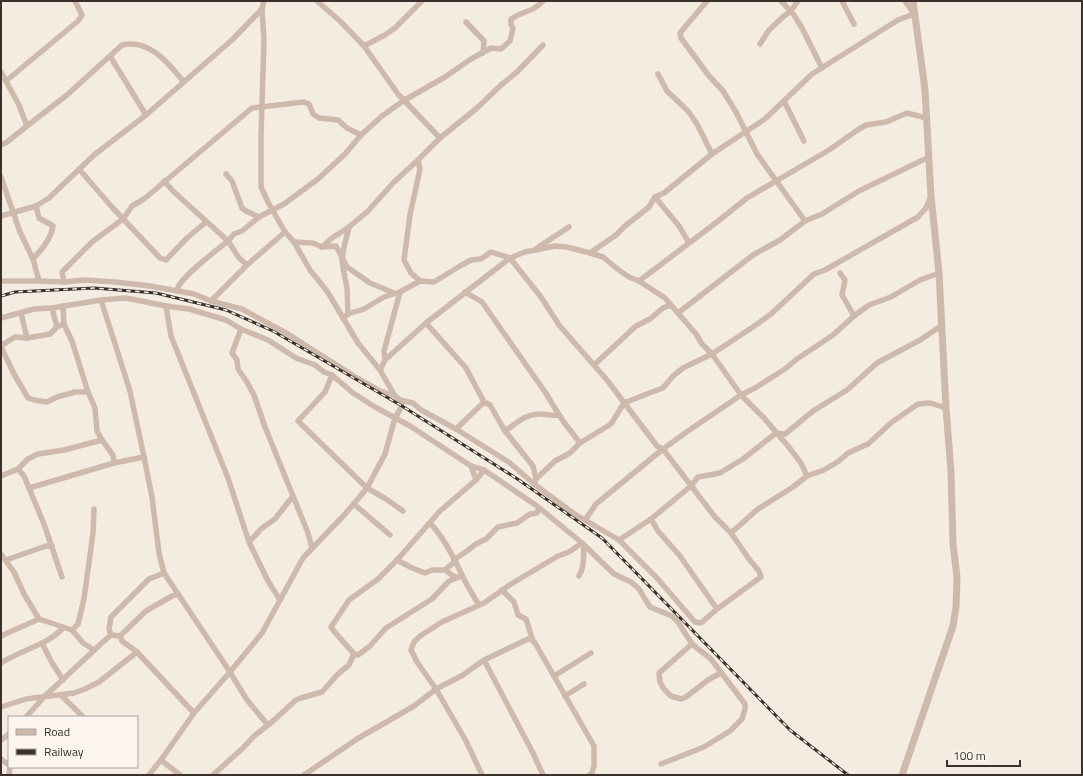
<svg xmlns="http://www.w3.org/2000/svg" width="1083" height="776" viewBox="0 0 1083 776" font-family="'Titillium Web',sans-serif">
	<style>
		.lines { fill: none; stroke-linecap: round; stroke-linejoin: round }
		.minor { stroke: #cdbaac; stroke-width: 5.5 }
		.tertiary { stroke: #cdbaac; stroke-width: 7 }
		.rail-casing { stroke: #3b302b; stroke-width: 3 }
		.rail { stroke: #fbf5ee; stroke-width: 1.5; stroke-dasharray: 4.5; stroke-linecap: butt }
	</style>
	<rect width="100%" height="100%" fill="#f4ebe1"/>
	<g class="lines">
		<g class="minor">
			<path d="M317 1 341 22 364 46 398 94 440 138"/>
			<path d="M781 1 794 15 802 28 822 68"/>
			<path d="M842 1 854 24"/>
			<path d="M466 22 484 41 483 53"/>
			<path d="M760 44 769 30 784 16 790 12 798 1"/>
			<path d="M364 46 385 35 395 28 422 1"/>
			<path d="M110 56 146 115"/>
			<path d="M1 72 19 105 27 126"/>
			<path d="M658 74 667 91 688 111 697 124 712 154"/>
			<path d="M6 81 78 21 82 15 75 1"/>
			<path d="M784 101 804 141"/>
			<path d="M1 145 7 142 27 126 67 95 122 45C150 39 168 63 184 82"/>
			<path d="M418 160 420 169 410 215 404 260 411 273 420 281"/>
			<path d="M79 169 111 206 160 258 166 260 187 238 206 222"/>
			<path d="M226 174 232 181 242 208 246 211 259 217"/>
			<path d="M1 177 20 232 33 259 39 281 64 282 85 280 115 282 150 286 194 294 211 301 242 309 288 334 357 378 380 391 395 396"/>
			<path d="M164 181 174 192 228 241 239 258 247 265"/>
			<path d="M655 197 679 226 689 243"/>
			<path d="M1 216 36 206 49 198 94 155 146 115 232 40 262 9"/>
			<path d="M805 221 822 214 859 191 929 157"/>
			<path d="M294 242 313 243 322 247 332 238 349 227 368 211 394 182 418 160 440 138 477 108 501 85 517 72 543 45"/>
			<path d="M322 247 336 246 347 267 370 283 394 293"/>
			<path d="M537 248 569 227"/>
			<path d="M590 253 616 235 625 226 649 207 655 197 664 193 712 154 765 119 812 74 898 20 914 14 905 1"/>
			<path d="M33 259C42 249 51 239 53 226L39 218 36 206"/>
			<path d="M840 273 845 280 842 295 854 316"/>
			<path d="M1 281H39"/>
			<path d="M639 281 717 222 747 198 829 150 859 129 866 125 886 122 907 113 926 118"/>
			<path d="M64 282 62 272 92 242 123 219 132 206 144 199 252 108 304 102 309 104 313 114 319 118 338 120 347 128 361 135"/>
			<path d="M177 290C180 277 216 251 228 241L234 234 242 231 259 217 284 204 318 179 345 154 361 135 382 116 403 101 445 77 471 59 491 48 501 49 510 41 513 28 511 25V19C524 10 532 13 543 1"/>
			<path d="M465 292 482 302 545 392 563 421 580 443"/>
			<path d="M101 300 130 391 144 457 152 497 159 553 164 573 230 672 247 700 267 724"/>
			<path d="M211 301 247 265 285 232"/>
			<path d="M63 306 64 324 72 341 88 392 95 408 97 431 102 440 113 455 114 463"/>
			<path d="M166 306 171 336 228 478 249 542 268 581 280 600"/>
			<path d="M52 308 57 327"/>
			<path d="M678 313 753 255 780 240 805 221 757 154 736 112 723 91 709 76 681 38 680 33 707 1"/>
			<path d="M348 314 347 288 344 273 342 260 344 247 349 227"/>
			<path d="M1 318 34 309 52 308 101 300 126 298 166 306 189 309 226 320 241 329 268 340 296 358 315 365 324 372 332 375 353 393 375 407 410 426 471 466 484 470 537 506 582 543 614 574 631 582 639 589 650 607 672 616 678 622 692 644 711 659 745 704V709L742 719 730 731 704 747 661 764"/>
			<path d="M343 318 348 314 364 309 384 297 400 292 420 281 434 282 460 266 471 260 481 259 491 252 510 258 541 297 559 325 607 380 657 446 663 449 715 517 731 533 749 559 759 571 761 577 717 609 701 623 695 622 657 578 619 540 573 513 534 484 510 463 456 429 421 410 413 403 400 400"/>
			<path d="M426 323 466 368 484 402"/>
			<path d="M241 329 232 353 237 360 238 369 247 382 254 395 265 427 308 533 312 548"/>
			<path d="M27 338 50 334 57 327 64 324"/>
			<path d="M1 346 15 337 27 338 21 313"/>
			<path d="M1 347 14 374 28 398 34 400 47 402 57 397 75 392H88"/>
			<path d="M385 360 384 351 400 292"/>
			<path d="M594 365 636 326 650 319 663 308 671 305"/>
			<path d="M380 370 385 360 426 323 510 258 525 252 555 246 567 247 590 253 603 257 620 271 629 277 639 281 665 298 696 334 702 344 712 354 741 395 764 418 788 446 801 463 807 476"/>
			<path d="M332 375 325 392 298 421 367 488 386 499 403 511"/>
			<path d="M456 429 484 402 490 405 505 431 533 466 536 479"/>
			<path d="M505 431C517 423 525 414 540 414 546 414 552 416 559 415"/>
			<path d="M471 466 476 480"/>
			<path d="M18 469 24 476 44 524 62 577"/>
			<path d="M1 476 18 469 28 459 38 454 64 450 102 440"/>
			<path d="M534 484 536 479 555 461 570 453 580 443 611 424 624 403 652 392 663 388 673 376 683 368 712 354 753 327 771 314 814 274 825 270 918 217 926 208 931 196"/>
			<path d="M29 488 114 463 144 457"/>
			<path d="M354 504 390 535"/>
			<path d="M651 519 658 531 680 556 717 609"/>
			<path d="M585 520 596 504 663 449 688 431 741 395 755 388 785 369 797 359 833 335 854 316 869 305 891 297 920 280 939 273"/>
			<path d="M430 523C444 538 453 556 462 575 467 586 473 595 479 605"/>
			<path d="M731 533 758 509 793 487 807 476 824 470 839 461 848 453 868 444 892 422 918 404 930 403 946 408"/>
			<path d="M619 540 651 519 691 486 698 477 720 473 743 459 776 433 785 434 813 411 847 390 877 363 920 340 941 326"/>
			<path d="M249 542 262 528 275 519 293 496"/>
			<path d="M1 554 14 572 24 594 39 619 72 630"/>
			<path d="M6 560 46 546H52"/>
			<path d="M397 560 412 568 425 573 432 570H445L455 577H458"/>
			<path d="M445 570 453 563 455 559 467 551 476 544 486 539 498 527 517 523 530 514 537 513 539 508"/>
			<path d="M579 576C585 566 583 556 584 545"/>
			<path d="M502 590 514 602 518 615 526 619 533 641"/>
			<path d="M111 635 109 629 111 617 149 579 164 573"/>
			<path d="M1 636 39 619"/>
			<path d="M120 636 146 611 172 596 178 594"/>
			<path d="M42 643 51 661 63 680"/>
			<path d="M692 644 659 673 660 682 664 689 671 696 681 699 686 697 708 680 721 673"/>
			<path d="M94 650 83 643 72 630 78 624 84 599 93 533 94 509"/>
			<path d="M354 654C349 648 333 631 331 627L349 600 378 579 397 560 440 511 476 480 484 470"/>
			<path d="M484 660 528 639H531L535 643 594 746V766L592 773 589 775"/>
			<path d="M1 663C21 650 46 646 63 628"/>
			<path d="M554 676 591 653"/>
			<path d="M61 695 83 717"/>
			<path d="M565 696 584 684"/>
			<path d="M1 707 26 699 74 693 85 689 99 682 137 652"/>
			<path d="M26 717 45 696 103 642 111 635 120 636 122 641 137 652 194 713"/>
			<path d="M1 740 9 734"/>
			<path d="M1 759 9 765"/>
			<path d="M161 760 180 775"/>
			<path d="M9 775 10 767"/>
			<path d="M149 775 161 760 194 713 230 672 262 633 303 558 346 513 367 488 385 454 395 418 402 406 400 400 395 396 380 370 358 343 327 291 310 270 294 242 285 232 269 204 261 187V135L264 40 262 9 264 1"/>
			<path d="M213 775 243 748 254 736 273 721 296 700 301 698 322 692 338 674 349 665 354 654 358 655 370 646 386 628 432 599 449 581 462 576"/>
			<path d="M304 775 357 739 414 706 436 689 463 675 484 660 533 753 543 775"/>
			<path d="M482 775 466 741 436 689 417 662 411 650 414 642 420 636 442 622 484 603 511 584 558 556 569 552 582 543"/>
		</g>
		<path class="tertiary" d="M902 775 953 626 956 607 957 577 953 544 951 472 946 408 939 273 931 196 925 90 913 1"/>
		<defs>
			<path id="rail" d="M1 296 15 292 94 288 156 293 226 310 273 331 402 406 516 478 602 538 790 730 848 775"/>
		</defs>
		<use href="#rail" class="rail-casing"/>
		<use href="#rail" class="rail"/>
	</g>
	<rect width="1083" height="776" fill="none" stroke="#3b302b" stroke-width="4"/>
	<rect x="8" y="716" width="130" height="52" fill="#fbf5ee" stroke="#aea6a0"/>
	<rect x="16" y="729" width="20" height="6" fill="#cdbaac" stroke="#aea6a0"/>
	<text x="44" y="736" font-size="12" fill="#3b302b">Road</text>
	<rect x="16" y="749" width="20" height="6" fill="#3b302b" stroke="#aea6a0"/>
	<text x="44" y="756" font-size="12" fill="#3b302b">Railway</text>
	<path d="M947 760v6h73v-6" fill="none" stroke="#3b302b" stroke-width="2"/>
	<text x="953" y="760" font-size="12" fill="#3b302b" stroke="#fbf5ee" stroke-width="3" paint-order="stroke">100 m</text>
</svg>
